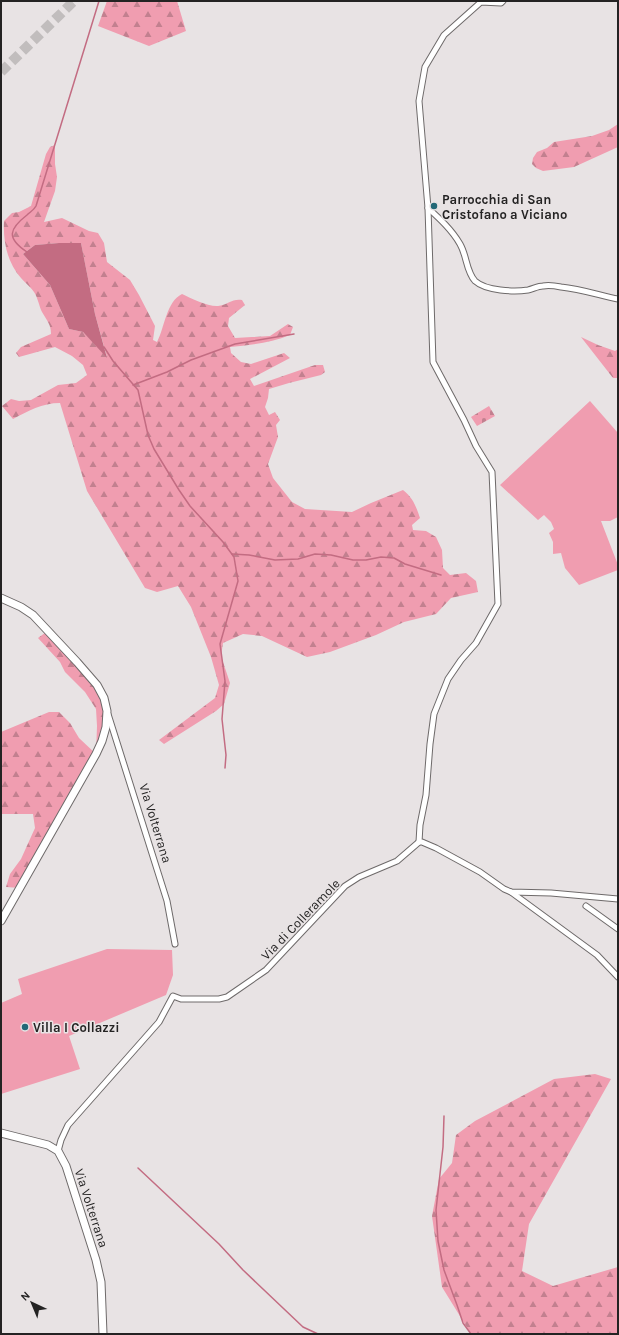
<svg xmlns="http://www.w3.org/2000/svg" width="619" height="1335" viewBox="0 0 619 1335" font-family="Karla,sans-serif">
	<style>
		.forest { fill: url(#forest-firs); fill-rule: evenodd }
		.cemetery { fill: url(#cemetery-stones) }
		.green { fill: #f09db0 }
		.water { fill: #c36c82 }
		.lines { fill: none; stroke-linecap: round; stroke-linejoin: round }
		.stream { stroke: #c36c82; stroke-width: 1.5 }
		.motorway-tunnel { stroke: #c1bdbd; stroke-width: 10; stroke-dasharray: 10 5; stroke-linecap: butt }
		.minor-casing { stroke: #6e6a6a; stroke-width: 7 }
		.secondary-casing { stroke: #6e6a6a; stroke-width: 9 }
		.minor { stroke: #fff; stroke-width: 5 }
		.secondary { stroke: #fff; stroke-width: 7 }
		.poi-dot { fill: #226877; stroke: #e8e3e4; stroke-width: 1.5 }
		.labels { text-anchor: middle; stroke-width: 3; stroke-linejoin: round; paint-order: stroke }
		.poi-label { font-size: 13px; font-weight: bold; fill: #242323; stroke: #e8e3e4; text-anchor: start }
		.street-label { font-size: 13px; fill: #242323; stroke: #e8e3e4 }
	</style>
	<defs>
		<pattern id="forest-firs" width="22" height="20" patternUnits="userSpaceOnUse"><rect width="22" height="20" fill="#f09db0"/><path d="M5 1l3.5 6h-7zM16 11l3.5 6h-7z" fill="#c2808f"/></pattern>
		<pattern id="cemetery-stones" width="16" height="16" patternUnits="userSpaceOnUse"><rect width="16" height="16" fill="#f09db0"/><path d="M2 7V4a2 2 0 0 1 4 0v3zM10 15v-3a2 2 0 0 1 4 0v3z" fill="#c2808f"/></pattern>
	</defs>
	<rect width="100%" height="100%" fill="#e8e3e4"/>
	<g class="forest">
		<path d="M107 1H177L186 31 149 46 98 26Z"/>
		<path d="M618 124V147L574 167 543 171 536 168 532 164 533 158 537 152 547 148 554 142 592 136 609 130Z"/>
		<path d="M55 145V164L57 177 55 191 44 222 62 218 89 231 98 233 104 243 107 262 130 280 139 295 155 326 153 340 157 342C165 327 166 302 182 294 190 298 209 307 218 306 227 305 233 298 242 300L245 305 229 318 228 326 235 338 270 336 288 324 293 327 290 335C271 343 250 345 230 347L231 353 241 362 251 364 284 353 290 358 250 379 254 386 315 365H323L325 372 321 375 289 383 269 389 268 398 265 407 269 415 275 412 280 420 276 425 278 437 268 464 273 478 292 502 305 509 352 512 371 503 403 490C413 498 416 506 420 518L412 525 413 530 426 531 436 537 442 550 443 568 450 575 466 573 476 581 478 592 451 598 436 614 404 622 376 635 330 652 307 657 262 636 243 634 223 643 221 656 230 683 224 704 216 711 164 744 159 740 215 698 219 685 211 657 191 607 178 586 157 592 145 588 87 491 60 403C42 403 28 411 13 419L2 406 11 399 19 401 31 400 58 385 76 383 87 375 83 365 72 356 55 347 19 357 16 353 21 347 51 334C51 324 47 321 42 312 39 306 38 298 34 292 31 287 25 283 21 278 7 262 3 242 4 221L12 213 19 212 31 206 46 154 50 147ZM59 243H81L95 314 107 357 83 332 69 329 50 285 23 254 35 245Z"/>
		<path d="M581 337 598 345 615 351 618 349V378H613Z"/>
		<path d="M49 630C65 648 107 688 107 713 107 728 102 741 96 754L20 888 6 887 10 874 21 859 35 828 33 814H1V732L49 712H59L70 723 79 738 96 754 97 726 96 709 85 692 65 672 60 662 38 638Z"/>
		<path d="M595 1074 611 1079 529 1224 522 1271 553 1286 618 1267V1334H471L442 1287 432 1216 439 1179 452 1163 456 1135 475 1121 554 1079Z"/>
	</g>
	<path class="cemetery" d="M489 406 495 416 477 426 471 417Z"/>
	<g class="green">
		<path d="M590 401 618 433V517L610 521H601L618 565V570L579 585 565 568 561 553 553 554V542L549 533 554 529 551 522 544 515 538 520 500 485Z"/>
		<path d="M107 949 172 950 173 975 166 995 69 1036 80 1069 1 1094V1003L22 994 18 979Z"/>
	</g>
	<path class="water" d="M59 243H81L95 314 107 358 83 332 69 329 50 285 23 254 35 245Z"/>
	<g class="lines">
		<g class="stream">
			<path d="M27 252C6 238 9 229 27 215 30 212 34 210 36 206L99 1"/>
			<path d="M104 347 113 361 138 390 148 435 154 449 179 490 190 506 223 542 234 557 238 581 220 644 225 681 222 719 226 755 225 768"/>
			<path d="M133 385 167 372 191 360 235 344 294 334"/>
			<path d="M232 554 249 555 275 560 298 559 315 554 331 555 353 560H366L381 557 394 558 405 564 441 575"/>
			<path d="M444 1116 443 1147 436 1210 438 1241 444 1270 457 1305 463 1323 471 1334"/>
			<path d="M138 1168 219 1244 243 1270 303 1327 318 1334"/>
		</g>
		<path class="motorway-tunnel" d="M1 72 74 1"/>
		<defs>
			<g id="minor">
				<path d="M428 208C440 219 452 230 460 244 467 256 466 271 475 281 486 291 514 292 528 290 533 289 538 286 543 286 548 285 556 286 561 287 580 289 599 295 618 299"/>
				<path d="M108 714 167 901 175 944"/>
				<path d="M419 842 420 825 426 795 430 744 434 714 448 679 461 660 476 643 498 604 492 472 476 446 464 420 433 362 428 208 419 101 425 67 444 35 481 2 501 3 503 1"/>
				<path d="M511 892 597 955 618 977"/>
				<path d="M586 906 618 929"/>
				<path d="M58 1151 61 1140 68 1125 159 1022 173 996 181 999H219L227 997 266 970 345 886 359 877 397 861 419 842H422L436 848 480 872 504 889 511 892 551 893 618 899"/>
			</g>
			<g id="secondary">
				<path d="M1 598 21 607 33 615 77 662 97 685 104 698 107 711 106 727 102 741 96 754 1 921"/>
				<path d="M1 1133 48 1145 58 1151 66 1166 96 1260 101 1282 103 1334"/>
			</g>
		</defs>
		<use href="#minor" class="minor-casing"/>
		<use href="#secondary" class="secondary-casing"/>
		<use href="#minor" class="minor"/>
		<use href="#secondary" class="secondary"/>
	</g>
	<g class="poi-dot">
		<circle cx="434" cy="206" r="4"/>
		<circle cx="25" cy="1027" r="4"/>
	</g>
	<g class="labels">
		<g class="poi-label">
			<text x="442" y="204">Parrocchia di San<tspan x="442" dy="15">Cristofano a Viciano</tspan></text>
			<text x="33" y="1032">Villa I Collazzi</text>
		</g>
		<g class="street-label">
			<text transform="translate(156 823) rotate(73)" y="5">Via Volterrana</text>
			<text transform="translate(300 919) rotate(-46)" y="5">Via di Colleramole</text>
			<text transform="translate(92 1208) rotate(72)" y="5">Via Volterrana</text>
		</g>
	</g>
	<rect width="619" height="1335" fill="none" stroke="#242323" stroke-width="4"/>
	<g transform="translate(32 1303) rotate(316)" stroke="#e8e3e4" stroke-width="3" paint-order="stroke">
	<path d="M0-3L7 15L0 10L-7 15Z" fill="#242323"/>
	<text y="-6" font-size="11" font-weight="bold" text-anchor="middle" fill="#242323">N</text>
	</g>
</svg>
